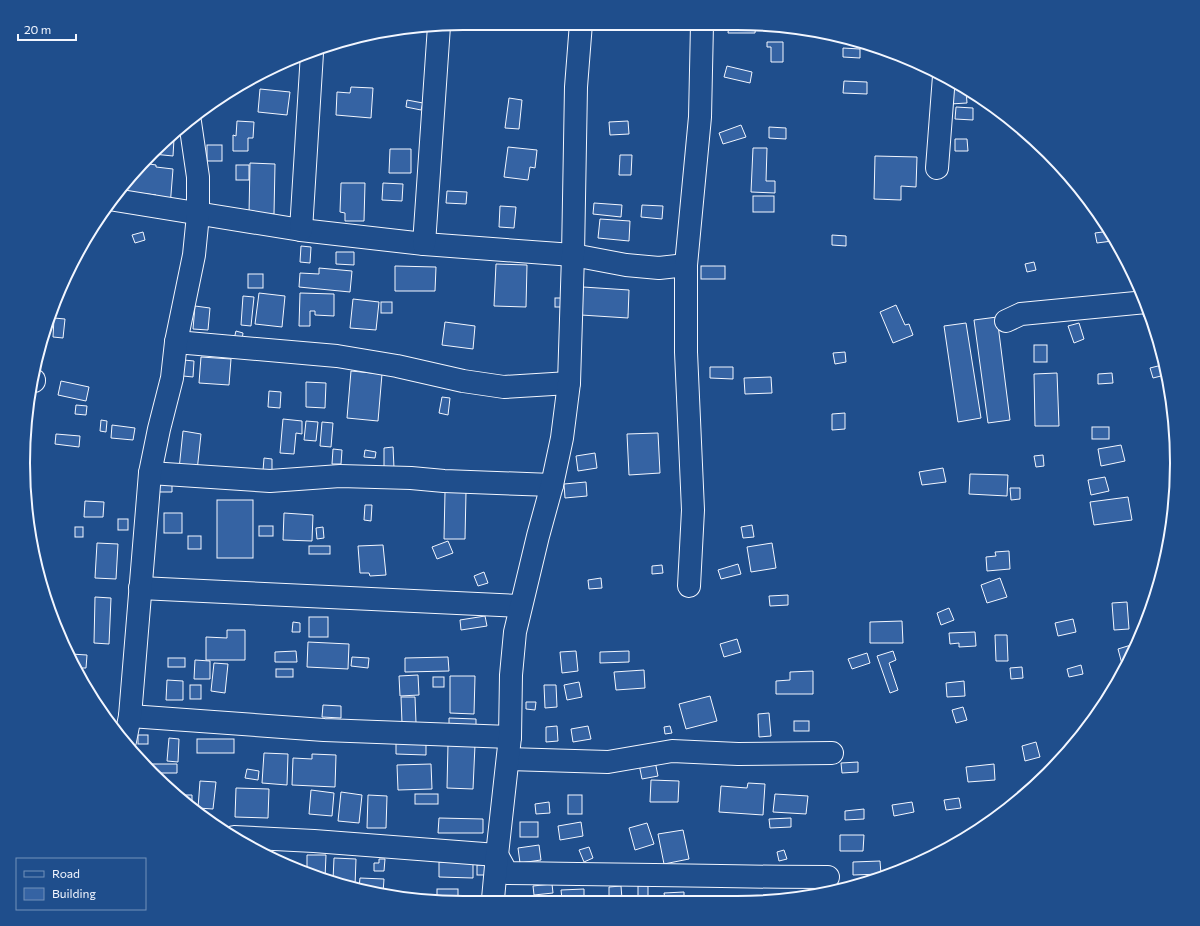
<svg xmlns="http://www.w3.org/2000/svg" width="1200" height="926" viewBox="0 0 1200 926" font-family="Commissioner,sans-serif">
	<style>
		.building { fill: #3563a3; stroke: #f2f6ff }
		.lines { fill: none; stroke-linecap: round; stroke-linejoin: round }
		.minor-casing { stroke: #f2f6ff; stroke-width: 24 }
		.minor { stroke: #1f4e8c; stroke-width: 22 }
		.rim { fill: none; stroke: #f2f6ff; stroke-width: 2 }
	</style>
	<rect width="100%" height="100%" fill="#1f4e8c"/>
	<g class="building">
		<path d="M729 24H756L755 33H728Z"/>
		<path d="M837 38 878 46 879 47 836 41Z"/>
		<path d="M767 42H783V62H771V47H767Z"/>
		<path d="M843 48 860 49V58L843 57Z"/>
		<path d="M727 66 752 72 750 83 724 77Z"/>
		<path d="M844 81 867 82V94L843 93Z"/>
		<path d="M351 87 373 88 371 118 336 115 337 92 350 93Z"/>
		<path d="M964 88 966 90 967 103 950 104 949 89Z"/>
		<path d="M260 89 290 92 287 115 258 112Z"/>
		<path d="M968 91 977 96H968Z"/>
		<path d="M509 98 522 100 519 129 505 128Z"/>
		<path d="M407 100 423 103 421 110 406 107Z"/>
		<path d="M956 107 973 108V120L955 119Z"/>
		<path d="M237 121 254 122 253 138H248V151H233V135L236 136Z"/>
		<path d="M628 121 629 134 610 135 609 122Z"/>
		<path d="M741 125 746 137 723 144 719 133Z"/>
		<path d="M769 127 786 128V139L769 138Z"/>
		<path d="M169 139H174L173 156 153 154V151Z"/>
		<path d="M955 139H967L968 151H955Z"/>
		<rect x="207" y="145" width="15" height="16"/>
		<path d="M508 147 537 150 535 168 530 167 528 180 504 177Z"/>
		<path d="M753 148H767L766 181H775V193L751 192Z"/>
		<path d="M390 149H411V173H389Z"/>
		<path d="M620 155H632L631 175H619Z"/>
		<path d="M875 156 917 157 916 187 901 186V200L874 199Z"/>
		<path d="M143 163 156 165V167L173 169 170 207 155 205 156 195 122 191Z"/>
		<path d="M250 163 275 164 274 214H249Z"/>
		<rect x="236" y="165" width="13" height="15"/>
		<path d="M341 183H365L364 221H345V213L340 212Z"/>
		<path d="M383 183 403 184 402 201 382 200Z"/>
		<path d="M447 191 467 192 466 204 446 203Z"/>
		<rect x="753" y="196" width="21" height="16"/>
		<path d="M594 203 622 205 621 217 593 214Z"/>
		<path d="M642 205 663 206 662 219 641 217Z"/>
		<path d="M500 206 516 207 514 228 499 227Z"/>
		<path d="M600 219 630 221 629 241 598 238Z"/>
		<path d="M1110 231 1112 241 1097 243 1095 233Z"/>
		<path d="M143 232 145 240 135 243 132 235Z"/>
		<path d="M832 235 846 236V246L832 245Z"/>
		<path d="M301 246 311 247 310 263 300 262Z"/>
		<path d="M336 252H354V265L336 264Z"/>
		<path d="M1034 262 1036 270 1027 272 1025 264Z"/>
		<path d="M496 264 527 265 526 307 494 306Z"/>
		<path d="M395 266 436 267 435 291H395Z"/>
		<rect x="701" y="266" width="24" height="13"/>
		<path d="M319 268 352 271 350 292 299 287 300 273 319 274Z"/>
		<rect x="248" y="274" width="15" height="14"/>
		<path d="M583 287 629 290 628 318 581 315Z"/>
		<path d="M259 293 285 296 282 327 255 324Z"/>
		<path d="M300 293 334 294V316L315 315V311H310V326H299Z"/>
		<path d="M243 296 254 297 251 326 241 325Z"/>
		<rect x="555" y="298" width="11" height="9"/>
		<path d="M353 299 379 302 376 330 350 328Z"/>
		<rect x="381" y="302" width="11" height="11"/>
		<path d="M1146 303 1150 315 1144 317 1139 305Z"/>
		<path d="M896 305 905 325 909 324 913 335 893 343 880 312Z"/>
		<path d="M195 306 210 308 208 330 193 329Z"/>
		<path d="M997 317 1010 420 988 423 974 320Z"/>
		<path d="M54 318 65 319 63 338 53 337Z"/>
		<path d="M445 322 475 326 473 349 442 345Z"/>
		<path d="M966 323 981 418 958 422 944 326Z"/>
		<path d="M1079 323 1084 339 1074 343 1068 326Z"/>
		<path d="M236 331 243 333 242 340 234 339Z"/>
		<rect x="1034" y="345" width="13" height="17"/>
		<path d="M845 352 846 362 835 364 833 353Z"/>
		<path d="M201 357 231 359 229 385 199 383Z"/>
		<path d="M184 360 194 361 193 377 183 376Z"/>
		<path d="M1162 365 1165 375 1153 378 1150 368Z"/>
		<path d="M710 367H733V379L710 378Z"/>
		<path d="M351 371 382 374 378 421 347 418Z"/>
		<path d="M1057 373 1059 426H1035L1034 374Z"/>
		<path d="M1112 373 1113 383 1098 384V374Z"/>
		<path d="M771 377 772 393 745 394 744 378Z"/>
		<path d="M61 381 89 387 86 401 58 395Z"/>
		<path d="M306 382 326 383 325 408 306 407Z"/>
		<path d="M269 391 281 392 280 408 268 407Z"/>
		<path d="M442 397 450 398 448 415 439 413Z"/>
		<path d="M76 405 87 406 86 415 75 414Z"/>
		<path d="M845 413V429L832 430V414Z"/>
		<path d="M283 419 302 421V434L296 433 294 454 280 453Z"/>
		<path d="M101 420 107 421 106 432 100 431Z"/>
		<path d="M306 421 318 422 316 441 304 440Z"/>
		<path d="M322 422 333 423 331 447 320 446Z"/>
		<path d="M112 425 135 428 133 440 111 438Z"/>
		<rect x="1092" y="427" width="17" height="12"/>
		<path d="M183 431 201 434 197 471 179 469Z"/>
		<path d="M658 433 660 473 629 475 627 434Z"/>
		<path d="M56 434 80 436 79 447 55 444Z"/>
		<path d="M1121 445 1125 461 1101 466 1098 449Z"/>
		<path d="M393 447 394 468 384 469V448Z"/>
		<path d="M333 449 342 450 341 464H332Z"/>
		<path d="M365 450 376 452 375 458 364 457Z"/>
		<path d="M595 453 597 468 578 471 576 456Z"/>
		<path d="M1043 455 1044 466 1036 467 1034 456Z"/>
		<path d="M264 458 272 459V471H263Z"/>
		<path d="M943 468 946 482 922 485 919 472Z"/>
		<path d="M970 474 1008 475 1007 496 969 494Z"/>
		<path d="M1105 477 1109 491 1091 495 1088 480Z"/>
		<path d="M159 482H172V492H158Z"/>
		<path d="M586 482 587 496 565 498 564 484Z"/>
		<path d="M1010 488H1020V499L1011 500Z"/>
		<path d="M445 492H466L465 539H444Z"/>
		<path d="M1128 497 1132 520 1094 525 1090 502Z"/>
		<rect x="217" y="500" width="36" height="58"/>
		<path d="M85 501 104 502 103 517H84Z"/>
		<path d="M365 505H372L371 521 364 520Z"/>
		<rect x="164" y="513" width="18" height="20"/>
		<path d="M284 513 313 515 312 541 283 540Z"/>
		<rect x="118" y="519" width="10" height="11"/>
		<path d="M752 525 754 537 743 538 741 527Z"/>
		<rect x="259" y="526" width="14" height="10"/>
		<rect x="75" y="527" width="8" height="10"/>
		<path d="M323 527 324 538 317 539 316 528Z"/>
		<rect x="188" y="536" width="13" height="13"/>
		<path d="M448 541 453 553 437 559 432 547Z"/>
		<path d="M97 543 118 544 116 579 95 578Z"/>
		<path d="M772 543 776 568 751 572 747 547Z"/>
		<path d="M383 545 386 575 370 576 369 573H360L358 546Z"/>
		<rect x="309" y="546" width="21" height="8"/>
		<path d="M1009 551 1010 569 987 571 986 557 996 556 995 552Z"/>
		<path d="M738 564 741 574 721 579 718 570Z"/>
		<path d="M662 565 663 573 652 574V566Z"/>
		<path d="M484 572 488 583 478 586 474 576Z"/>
		<path d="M601 578 602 588 589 589 588 580Z"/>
		<path d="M1000 578 1007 597 987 603 981 585Z"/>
		<path d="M788 595V605L770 606 769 596Z"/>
		<path d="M95 597 111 598 109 644 94 643Z"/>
		<path d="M1127 602 1129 629 1114 630 1112 603Z"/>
		<path d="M46 604H52V615Z"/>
		<path d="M949 608 954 620 941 625 937 613Z"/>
		<path d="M485 616 487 626 461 630 460 620Z"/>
		<rect x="309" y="617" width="19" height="20"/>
		<path d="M1073 619 1076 632 1058 636 1055 623Z"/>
		<path d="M902 621 903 643H870V622Z"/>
		<path d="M293 622 300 623V632H292Z"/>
		<path d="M227 630H245V660H206V637L227 638Z"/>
		<path d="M975 632 976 646 959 647V643L950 644 949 633Z"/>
		<path d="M995 635H1007L1008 661H996Z"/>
		<path d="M737 639 741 652 724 657 720 644Z"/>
		<path d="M308 642 349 644 348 669 307 667Z"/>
		<path d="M1131 645 1133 652 1127 663 1122 664 1118 649Z"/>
		<path d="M296 651 297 662H275V652Z"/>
		<path d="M576 651 578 671 562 673 560 652Z"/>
		<path d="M629 651V662L600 663V652Z"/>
		<path d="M893 651 896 660 889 663 898 690 890 693 877 656Z"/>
		<path d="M867 653 870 663 852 669 848 659Z"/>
		<path d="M71 654 87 655 86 668H78Z"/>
		<path d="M352 657 369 658 368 668 351 666Z"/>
		<path d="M448 657 449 671 405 672V658Z"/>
		<rect x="168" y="658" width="17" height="9"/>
		<path d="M195 660 210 661V679H194Z"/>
		<path d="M214 663 228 664 225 693 211 691Z"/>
		<path d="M1081 665 1083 674 1069 677 1067 669Z"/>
		<path d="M1022 667 1023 678 1011 679 1010 668Z"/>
		<rect x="276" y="669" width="17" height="8"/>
		<path d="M644 670 645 688 616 690 614 672Z"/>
		<path d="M813 671V694H776V681L790 680V672Z"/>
		<path d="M418 675 419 695 400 696 399 676Z"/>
		<path d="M450 676H475L474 714 450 713Z"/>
		<rect x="433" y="677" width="11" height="10"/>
		<path d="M167 680 183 681V700H166Z"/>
		<path d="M964 681 965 696 947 697 946 683Z"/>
		<path d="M579 682 582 697 567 700 564 685Z"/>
		<rect x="190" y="685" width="11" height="14"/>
		<path d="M544 685H556L557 707 545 708Z"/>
		<path d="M710 696 717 721 686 729 679 704Z"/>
		<path d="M401 697H415L416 723H402Z"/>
		<path d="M526 702H536L535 710 526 709Z"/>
		<path d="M323 705 341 706V718L322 717Z"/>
		<path d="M963 707 967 720 956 723 952 710Z"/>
		<path d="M769 713 771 736 759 737 758 714Z"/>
		<path d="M449 718 476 719V729L449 728Z"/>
		<rect x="794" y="721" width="15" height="10"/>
		<path d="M557 726 558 741 546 742V727Z"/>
		<path d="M588 726 591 739 573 742 571 729Z"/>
		<path d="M670 726 672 733 665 734 664 727Z"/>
		<rect x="138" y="735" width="10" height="9"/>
		<path d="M169 738 179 739 178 762 167 761Z"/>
		<rect x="197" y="739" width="37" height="14"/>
		<path d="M396 740 426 741V755L396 754Z"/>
		<path d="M1036 742 1040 757 1025 761 1022 746Z"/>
		<path d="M448 744 475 745 473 789 447 788Z"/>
		<path d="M264 753 288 754 287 785 262 783Z"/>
		<path d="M312 754 336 755 335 787 292 785 293 758 312 759Z"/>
		<path d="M654 756 658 776 642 779 638 759Z"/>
		<path d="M858 762V772L842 773 841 763Z"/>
		<path d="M148 764H177V773H151L148 770Z"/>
		<path d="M431 764 432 789 398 790 397 765Z"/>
		<path d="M994 764 995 780 968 782 966 767Z"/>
		<path d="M247 769 259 771 258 780 245 778Z"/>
		<path d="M651 780 679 781 678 802H650Z"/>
		<path d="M200 781 216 782 213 809 198 808Z"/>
		<path d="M748 783 765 784 763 815 719 812 721 786 747 788Z"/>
		<path d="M236 788 269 789 268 818 235 817Z"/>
		<path d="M311 790 334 793 332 816 309 814Z"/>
		<path d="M341 792 362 795 359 823 338 821Z"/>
		<rect x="415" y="794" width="23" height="10"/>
		<path d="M775 794 808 796 806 814 773 812Z"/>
		<path d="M184 795H192V804H188L184 801Z"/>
		<path d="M368 795 387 796 386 828H367Z"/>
		<rect x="568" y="795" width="14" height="19"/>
		<path d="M959 798 961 808 946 810 944 800Z"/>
		<path d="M549 802 550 813 536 814 535 804Z"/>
		<path d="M912 802 914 812 894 816 892 805Z"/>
		<path d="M864 809V819L845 820V811Z"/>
		<path d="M439 818 483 819V833H438Z"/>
		<path d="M791 818V827L770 828 769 819Z"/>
		<rect x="520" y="822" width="18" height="15"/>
		<path d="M581 822 583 836 560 840 558 826Z"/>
		<path d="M647 823 654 844 635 850 629 828Z"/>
		<path d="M683 830 689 859 664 864 658 834Z"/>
		<path d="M840 835H864L863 851H840Z"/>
		<path d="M539 845 541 860 520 863 518 848Z"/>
		<path d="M589 847 593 858 584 862 579 850Z"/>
		<path d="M784 850 787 859 779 861 777 852Z"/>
		<path d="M307 855H326L325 878 307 873Z"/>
		<path d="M334 858 356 859 355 886 333 880Z"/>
		<path d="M379 859H385L384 871H374V863H379Z"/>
		<path d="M880 861 881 874 853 875V862Z"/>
		<path d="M439 862 473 863V878L439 877Z"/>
		<rect x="477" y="865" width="11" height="10"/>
		<path d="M360 878 384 879 383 893 359 887Z"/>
		<path d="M552 884 553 893 534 895 533 886Z"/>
		<path d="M621 886 622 899H609V887Z"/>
		<rect x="638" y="886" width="10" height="13"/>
		<rect x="437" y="889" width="21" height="10"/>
		<path d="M584 889V899H562L561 890Z"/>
		<path d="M684 892V899H665L664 893Z"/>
	</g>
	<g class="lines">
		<defs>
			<g id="minor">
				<path d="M937 168 944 76"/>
				<path d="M115 200 301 230 424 244 573 255 626 265 659 268 686 265"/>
				<path d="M301 230 312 53"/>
				<path d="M424 244 439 26"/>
				<path d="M1006 321 1021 314 1146 302"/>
				<path d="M176 342 337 356 397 366 463 381 504 387 569 383"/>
				<path d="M34 381V380"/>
				<path d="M150 473 270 481 340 476 411 478 444 481 552 485"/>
				<path d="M689 586 693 510 686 352V265L700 117 702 24"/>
				<path d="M140 588 520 606"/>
				<path d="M130 716 324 730 510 737"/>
				<path d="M125 741 130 716 150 473 159 429 172 378 176 342 194 255 198 215V177L190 122"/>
				<path d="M508 759 608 762 672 751 738 754 832 753"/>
				<path d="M234 837 314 841 497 855 507 873C614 874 721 877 828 877"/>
				<path d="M493 899 497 855 510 737 511 675 515 632 538 536 552 485 562 438 569 383 573 255 576 87 581 23"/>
			</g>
		</defs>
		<use href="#minor" class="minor-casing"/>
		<use href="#minor" class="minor"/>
	</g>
	<path d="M0 0H1200V926H0ZM463 30H737A433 433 0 0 1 1170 463V463A433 433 0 0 1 737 896H463A433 433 0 0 1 30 463V463A433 433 0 0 1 463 30Z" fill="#1f4e8c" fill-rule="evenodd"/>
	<path class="rim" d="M463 30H737A433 433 0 0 1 1170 463V463A433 433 0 0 1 737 896H463A433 433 0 0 1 30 463V463A433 433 0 0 1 463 30Z"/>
	<rect x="16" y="858" width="130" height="52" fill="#1f4e8c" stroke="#7391ba"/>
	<rect x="24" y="871" width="20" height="6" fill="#1f4e8c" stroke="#7391ba"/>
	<text x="52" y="878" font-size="12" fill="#f2f6ff">Road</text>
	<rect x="24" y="888" width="20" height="12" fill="#3563a3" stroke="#7391ba"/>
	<text x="52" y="898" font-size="12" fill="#f2f6ff">Building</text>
	<path d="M18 34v6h58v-6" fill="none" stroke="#f2f6ff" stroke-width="2"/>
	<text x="24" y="34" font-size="12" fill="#f2f6ff" stroke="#1f4e8c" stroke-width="3" paint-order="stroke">20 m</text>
</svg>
